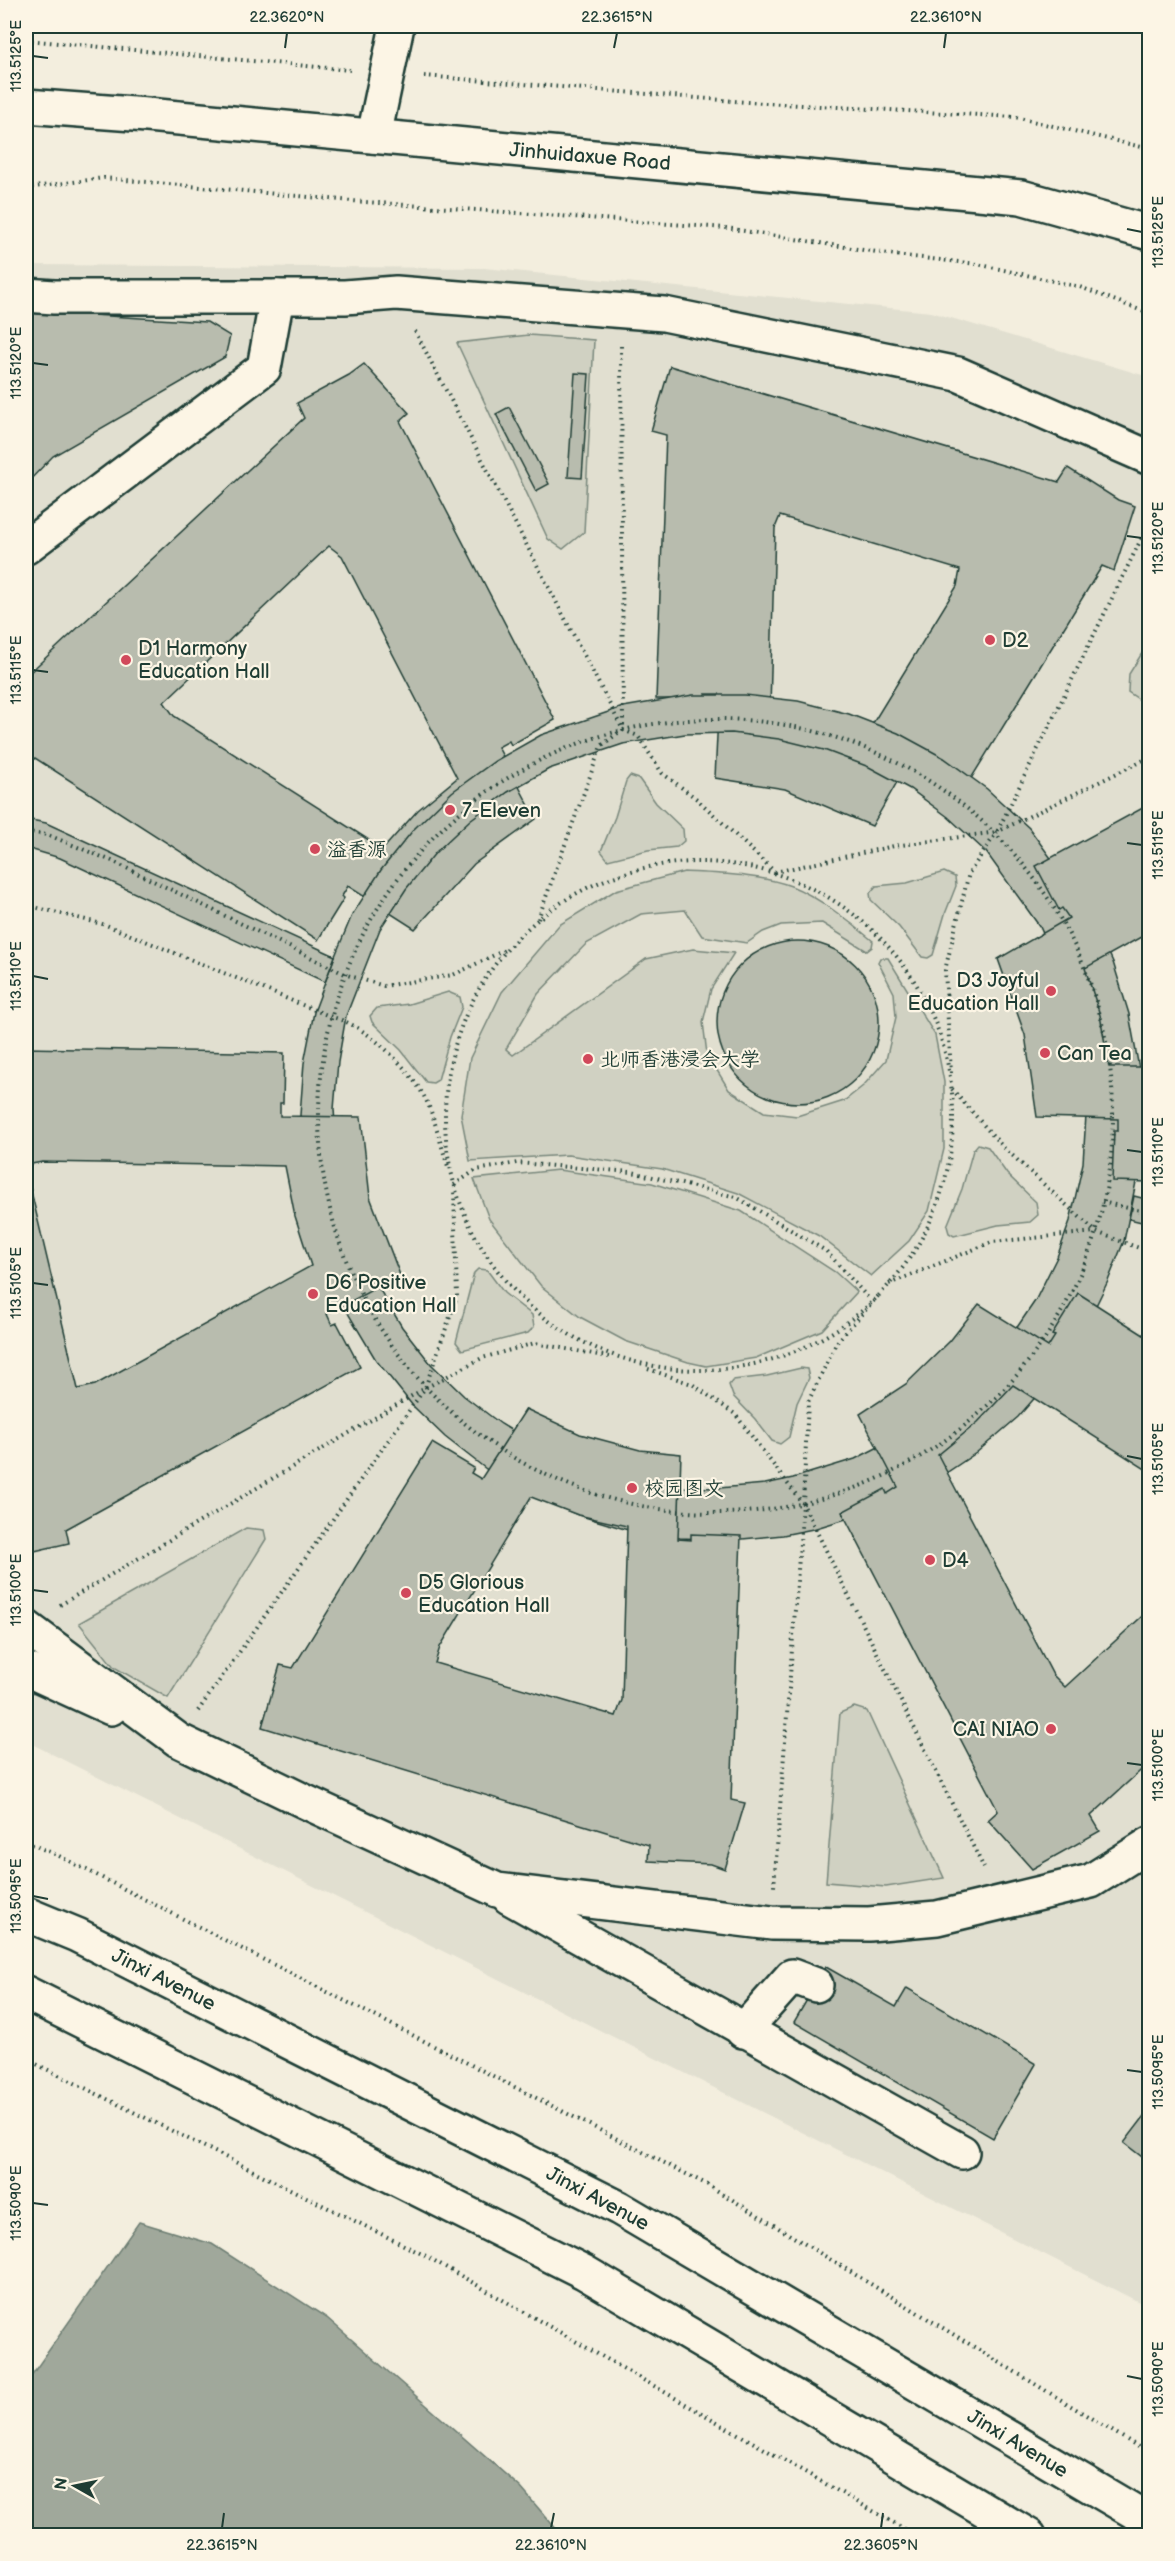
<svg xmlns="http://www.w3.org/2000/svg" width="1175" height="2561" viewBox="0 0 1175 2561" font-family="'Balsamiq Sans','LXGW WenKai TC',sans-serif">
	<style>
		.built { fill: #e1dfd0 }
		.green { fill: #d0d1c2; stroke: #78877b; stroke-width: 1.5 }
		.water { fill: #a0a89b; stroke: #6c7d72; stroke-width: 1.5 }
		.building { fill: #b8bcae; stroke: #1f3d34; stroke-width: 1.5; fill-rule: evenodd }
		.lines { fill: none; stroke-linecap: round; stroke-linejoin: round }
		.minor-casing { stroke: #1f3d34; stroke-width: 38 }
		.major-casing { stroke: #1f3d34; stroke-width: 38 }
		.path { stroke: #1f3d34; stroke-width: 4; stroke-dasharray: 1.5 4.5; stroke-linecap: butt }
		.minor { stroke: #fcf5e5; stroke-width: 33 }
		.major { stroke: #fcf5e5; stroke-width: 33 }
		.ticks { fill: none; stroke: #1f3d34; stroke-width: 2 }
		.poi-dot { fill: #d1495b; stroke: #fcf5e5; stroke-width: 2 }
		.labels { text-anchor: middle; stroke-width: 4.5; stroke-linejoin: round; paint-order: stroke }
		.street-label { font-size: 20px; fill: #1f3d34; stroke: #fcf5e5 }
		.poi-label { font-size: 20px; fill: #1f3d34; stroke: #fcf5e5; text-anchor: start }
		.neatline { fill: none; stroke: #1f3d34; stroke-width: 2 }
		.ticks-label { font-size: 15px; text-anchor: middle; fill: #1f3d34 }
	</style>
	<rect width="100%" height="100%" fill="#f3eede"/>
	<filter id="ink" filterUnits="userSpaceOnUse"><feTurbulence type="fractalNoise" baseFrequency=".0167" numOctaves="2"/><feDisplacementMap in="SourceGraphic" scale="12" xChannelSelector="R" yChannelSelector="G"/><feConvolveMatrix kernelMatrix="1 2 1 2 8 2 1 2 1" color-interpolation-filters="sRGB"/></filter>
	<g filter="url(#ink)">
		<path class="built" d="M26 265 484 268 931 312 1149 377V2307L26 1741Z"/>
		<g class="green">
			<path d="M529 335 594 340 584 532 563 549 548 539 457 343Z"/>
			<path d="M1149 642 1150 706H1149L1128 692 1129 674Z"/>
			<path d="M630 776 639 779 656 803 683 829 684 841 677 847 648 850 608 860 601 851 615 817 626 781Z"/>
			<path d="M684 872C719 874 758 874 791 886 817 896 852 923 873 941L872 947 867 951 822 923 781 925 763 932 747 943 702 936 685 910 641 914 586 944 538 994 506 1049 513 1055 646 959 693 949 734 953 711 989 703 1022 707 1054 729 1090 764 1112 797 1116 844 1101 863 1086 886 1060 896 1017 894 993 878 962 880 958H888L935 1035 944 1082V1149L929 1211 909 1241 871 1276 819 1236 738 1193 662 1169 568 1155 470 1161 461 1115 470 1058 502 992 559 925 616 890Z"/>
			<path d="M944 872 955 877 956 886 945 914 933 955 928 958 922 957 899 927 871 900 870 893 876 886 907 883Z"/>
			<path d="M448 992 460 997 462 1007 450 1037 438 1080 433 1083 426 1082 401 1050 372 1022 370 1016 377 1008 409 1004Z"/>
			<path d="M978 1144 988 1147 1007 1174 1036 1202 1038 1215 1030 1222 998 1225 954 1236 949 1233 947 1226 962 1189 973 1150Z"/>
			<path d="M558 1170 652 1183 741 1211 835 1272 857 1292 822 1330 756 1358 706 1366 688 1362 625 1341 580 1317 541 1286 489 1219 474 1179Z"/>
			<path d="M478 1269 487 1270 504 1293 532 1315 534 1327 528 1333 462 1350 456 1342 474 1273Z"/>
			<path d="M801 1368 807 1369 809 1378 797 1403 789 1437 780 1444 772 1441 755 1419 733 1396 729 1385 733 1380 767 1376Z"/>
			<path d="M246 1528 264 1530 266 1539 168 1698 114 1667 79 1623Z"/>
			<path d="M854 1707 867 1711 944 1878 886 1887 826 1882 840 1713Z"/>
		</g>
		<path class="water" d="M139 2222 212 2244 327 2318 521 2488 557 2530 559 2535H26V2383Z"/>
		<g class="building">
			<path d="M26 311 207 322 230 336 225 357 53 456 26 484Z"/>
			<path d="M364 364 409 413 400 421 555 720 511 745 509 741 498 747 536 819 474 864 415 929 348 886 342 896 344 898 318 940 35 758 26 768V676L304 418 297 403 349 375ZM329 546 342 556 457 778 418 810 383 849 174 716 164 702Z"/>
			<path d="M670 366 1059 482 1068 468 1118 500 1135 506 1114 571 1102 566 964 790 922 764 924 760 913 754 872 826 785 789 715 778 719 694H705V699H656L666 435 651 431ZM780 516 960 570 957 586 865 736 818 718 770 707 775 528Z"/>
			<path d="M575 373 589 374 582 478 568 477Z"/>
			<path d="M509 407 549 484 536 491 496 414Z"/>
			<path d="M693 695H745L798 701 849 714 898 733 944 758 987 789 1029 828 1090 912 1113 962 1129 1014 1139 1068 1142 1122 1137 1177 1124 1241 1108 1281 1084 1330 1054 1376 1018 1417 976 1453 931 1483 882 1508 813 1529 783 1535 732 1540 680 1538 628 1530 578 1515 531 1495 486 1469 445 1437 413 1406 376 1360 349 1315 328 1268 313 1219 303 1167 300 1115 304 1063 314 1012 335 956 352 915 381 870 414 829 452 792 495 761 541 735 623 707ZM732 733 779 739 824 750 869 767 910 789 948 817 986 852 1040 927 1060 971 1075 1018 1084 1066 1086 1115 1083 1163 1070 1221 1057 1257 1035 1301 1007 1342 975 1378 939 1410 898 1437 855 1459 793 1478 765 1484 719 1488 673 1487 628 1479 583 1466 540 1448 501 1424 464 1396 431 1364 402 1327 378 1287 359 1245 345 1201 337 1155 334 1109 338 1062 346 1016 380 929 406 889 436 852 470 820 508 792 549 769 623 744 685 734Z"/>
			<path d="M1150 804V932L1085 968 1100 1015 1109 1067H1150V1182L1112 1181 1114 1131H1118V1119L1037 1117 1025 1035 998 959 1069 918 1062 908 1059 910 1036 866Z"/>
			<path d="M26 819 46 823 335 956 325 982 60 858 26 848Z"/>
			<circle cx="798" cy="1022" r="81"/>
			<path d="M26 1048 284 1053 283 1103H280V1116L361 1117 370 1197 400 1275 327 1314 332 1325 337 1323 360 1367 66 1529 69 1543 26 1553V1170L78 1389 95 1385 311 1266 295 1216 285 1166 42 1162 26 1165Z"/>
			<path d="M1134 1196 1150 1200V1224L1129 1219Z"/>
			<path d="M1078 1293 1150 1339V1472L1013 1385 978 1422 938 1455 1053 1675 1065 1687 1150 1609V1762L1091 1816 1100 1831 1032 1869 988 1820 998 1811 842 1512 885 1489 887 1494 898 1487 860 1414 906 1384 950 1341 979 1304 1048 1347 1055 1336 1052 1335Z"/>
			<path d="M526 1409 580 1434 640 1450 681 1454 678 1539 691 1540V1534L741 1536 731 1800 745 1803 725 1869 711 1864 648 1861 649 1845 262 1727 280 1665 293 1668 432 1443 474 1468 471 1473 481 1479ZM531 1497 578 1515 627 1526 622 1700 616 1716 435 1663 440 1647Z"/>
			<path d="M826 1967 896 2007 907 1988 1036 2064 993 2138 794 2022Z"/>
			<path d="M1150 2109V2163L1124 2143Z"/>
		</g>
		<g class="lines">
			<defs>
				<g id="minor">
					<path d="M26 106 147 115 1021 197 1150 233"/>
					<path d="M374 136 397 26"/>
					<path d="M26 295 54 297H345L396 293 664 314 958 374 1150 458"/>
					<path d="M26 547 264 368 277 297"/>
					<path d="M26 1627 178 1740 306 1802 497 1890 772 1923 869 1924 937 1918 1091 1881 1150 1844"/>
					<path d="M26 1669 111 1708"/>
					<path d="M509 1897 962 2152"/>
					<path d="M743 2031 792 1976 816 1985"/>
				</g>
				<g id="major">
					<path d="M26 1914 77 1935 619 2208 1150 2521"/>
					<path d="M26 1993 584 2272 1029 2536"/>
				</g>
			</defs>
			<use href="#minor" class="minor-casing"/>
			<use href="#major" class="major-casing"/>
			<g class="path">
				<path d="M26 40 350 70"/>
				<path d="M424 76 747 102 1015 117 1150 149"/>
				<path d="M26 188 104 178 352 201 726 228 895 255 977 264 1080 287 1150 314"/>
				<path d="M415 331 622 728"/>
				<path d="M621 346 623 730 638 736 662 773 697 799 775 872 894 846 997 832 1150 521"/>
				<circle cx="716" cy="1116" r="397"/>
				<path d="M26 832 48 835 112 861 347 975 384 986 453 975 507 949"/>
				<circle cx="699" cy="1116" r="254"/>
				<path d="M26 905 106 925 332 1017C366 1025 408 1066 425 1098 435 1117 441 1147 449 1169"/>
				<path d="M538 919 601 746 618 733"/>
				<path d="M951 1073 945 970 969 873 997 832 1150 757"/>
				<path d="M952 1089 1002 1146 1096 1232 1150 1252"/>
				<path d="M454 1185 476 1170 517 1163 632 1172 736 1197 826 1251 870 1300"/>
				<path d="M1102 1202 1150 1213"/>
				<path d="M889 1284 992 1242 1095 1232"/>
				<path d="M878 1296 837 1342 808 1402 803 1504 984 1868"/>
				<path d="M648 1369 692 1384 735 1414 803 1504 774 1887"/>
				<path d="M60 1605 425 1388 457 1297 454 1190"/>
				<path d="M198 1711 425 1388 482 1358 535 1343 609 1357"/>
				<path d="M26 1842 57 1855 708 2185 1150 2454"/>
				<path d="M26 2059 426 2256 917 2536"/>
			</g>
			<use href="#minor" class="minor"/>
			<use href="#major" class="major"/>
		</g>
	</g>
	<path class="ticks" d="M285 48 287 33M614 48 617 33M944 48 946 33M33 56 48 58M1127 229 1142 232M33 363 48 365M1127 536 1142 538M33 670 48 672M1127 843 1142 845M33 976 48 979M1127 1150 1142 1152M33 1283 48 1285M1127 1456 1142 1459M33 1590 48 1592M1127 1763 1142 1765M33 1896 48 1899M1127 2070 1142 2072M33 2203 48 2205M1127 2376 1142 2379M222 2528 224 2513M551 2528 554 2513M881 2528 883 2513"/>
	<g class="poi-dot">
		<circle cx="990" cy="640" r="6"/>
		<circle cx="126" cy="660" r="6"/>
		<circle cx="450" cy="810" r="6"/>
		<circle cx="315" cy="849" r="6"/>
		<circle cx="1051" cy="991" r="6"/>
		<circle cx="1045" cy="1053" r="6"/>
		<circle cx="588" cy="1059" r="6"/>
		<circle cx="313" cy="1294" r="6"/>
		<circle cx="632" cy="1488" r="6"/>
		<circle cx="930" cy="1560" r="6"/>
		<circle cx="406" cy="1593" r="6"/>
		<circle cx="1051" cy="1729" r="6"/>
	</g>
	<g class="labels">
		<g class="street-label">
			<text transform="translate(590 156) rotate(5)" y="7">Jinhuidaxue Road</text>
			<text transform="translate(164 1979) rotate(27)" y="7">Jinxi Avenue</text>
			<text transform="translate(598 2198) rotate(28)" y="7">Jinxi Avenue</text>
			<text transform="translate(1018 2443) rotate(31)" y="7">Jinxi Avenue</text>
		</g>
		<g class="poi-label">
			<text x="1002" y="647">D2</text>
			<text x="138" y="655">D1 Harmony<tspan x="138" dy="23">Education Hall</tspan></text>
			<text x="462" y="817">7-Eleven</text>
			<text x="327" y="856">溢香源</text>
			<text x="1039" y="987" text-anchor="end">D3 Joyful<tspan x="1039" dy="23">Education Hall</tspan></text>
			<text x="1057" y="1060">Can Tea</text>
			<text x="600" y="1066">北师香港浸会大学</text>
			<text x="325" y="1289">D6 Positive<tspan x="325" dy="23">Education Hall</tspan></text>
			<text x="644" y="1495">校园图文</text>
			<text x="942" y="1567">D4</text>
			<text x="418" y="1589">D5 Glorious<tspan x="418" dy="23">Education Hall</tspan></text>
			<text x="1039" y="1736" text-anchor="end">CAI NIAO</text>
		</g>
	</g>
	<rect width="1175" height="2561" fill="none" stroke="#fcf5e5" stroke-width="66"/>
	<g transform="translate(75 2486) rotate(279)" stroke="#fcf5e5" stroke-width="4.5" paint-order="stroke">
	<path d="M0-4.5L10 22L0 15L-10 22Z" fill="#1f3d34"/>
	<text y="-9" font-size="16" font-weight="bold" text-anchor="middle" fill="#1f3d34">N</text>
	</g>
	<rect x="33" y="33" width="1109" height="2495" class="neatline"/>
	<g class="ticks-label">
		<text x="287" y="22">22.3620°N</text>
		<text x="617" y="22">22.3615°N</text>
		<text x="946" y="22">22.3610°N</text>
		<text transform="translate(16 56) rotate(-90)" y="5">113.5125°E</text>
		<text transform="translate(1158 232) rotate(-90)" y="5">113.5125°E</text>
		<text transform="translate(16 363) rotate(-90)" y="5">113.5120°E</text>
		<text transform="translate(1158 538) rotate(-90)" y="5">113.5120°E</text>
		<text transform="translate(16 670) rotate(-90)" y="5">113.5115°E</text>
		<text transform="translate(1158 845) rotate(-90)" y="5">113.5115°E</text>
		<text transform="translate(16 976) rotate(-90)" y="5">113.5110°E</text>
		<text transform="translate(1158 1152) rotate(-90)" y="5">113.5110°E</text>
		<text transform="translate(16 1283) rotate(-90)" y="5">113.5105°E</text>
		<text transform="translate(1158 1459) rotate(-90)" y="5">113.5105°E</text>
		<text transform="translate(16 1590) rotate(-90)" y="5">113.5100°E</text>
		<text transform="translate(1158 1765) rotate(-90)" y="5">113.5100°E</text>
		<text transform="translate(16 1896) rotate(-90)" y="5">113.5095°E</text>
		<text transform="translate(1158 2072) rotate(-90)" y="5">113.5095°E</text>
		<text transform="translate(16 2203) rotate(-90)" y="5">113.5090°E</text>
		<text transform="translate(1158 2379) rotate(-90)" y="5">113.5090°E</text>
		<text x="222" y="2550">22.3615°N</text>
		<text x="551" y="2550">22.3610°N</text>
		<text x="881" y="2550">22.3605°N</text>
	</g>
</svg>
